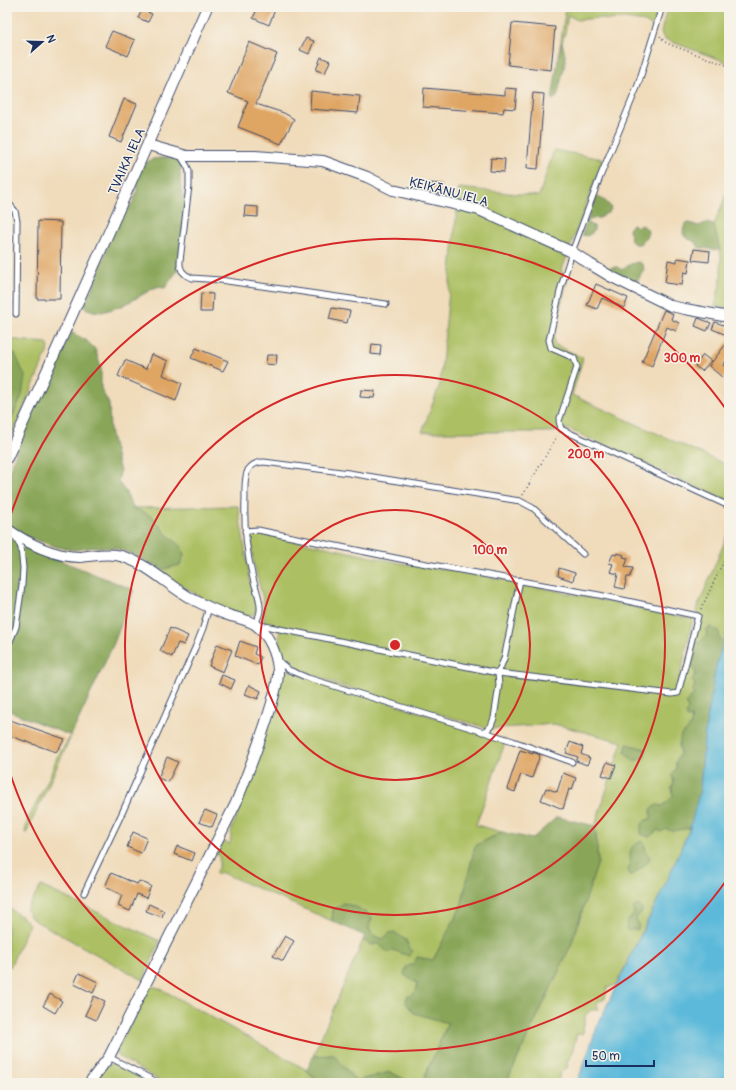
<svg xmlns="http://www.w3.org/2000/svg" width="736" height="1090" viewBox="0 0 736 1090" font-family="Pangolin,sans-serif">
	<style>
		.green { fill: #acbf62; stroke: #647760 }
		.forest { fill: #89a658; stroke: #526a5b }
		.water { fill: #5cb9da; stroke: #3c749c }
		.building { fill: #dfa564 }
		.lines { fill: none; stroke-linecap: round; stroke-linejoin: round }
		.lane-casing { stroke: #3b496c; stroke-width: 7 }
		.street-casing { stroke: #3b496c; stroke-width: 12 }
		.path { stroke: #3b496c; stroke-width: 1.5; stroke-dasharray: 1 3; stroke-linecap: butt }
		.lane { stroke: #fff; stroke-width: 5 }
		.street { stroke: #fff; stroke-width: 10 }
		.ring { fill: none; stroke: #d62828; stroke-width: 2 }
		.labels { text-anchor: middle; stroke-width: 3; stroke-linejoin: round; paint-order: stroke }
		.street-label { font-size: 13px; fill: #1b2f5e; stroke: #f7f3e8 }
		.centre { fill: #d62828; stroke: #f7f3e8; stroke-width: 2 }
		.ring-label { font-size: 12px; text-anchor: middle; font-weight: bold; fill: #d62828; stroke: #f7f3e8; stroke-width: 3; stroke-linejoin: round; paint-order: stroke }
	</style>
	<rect width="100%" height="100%" fill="#f7f3e8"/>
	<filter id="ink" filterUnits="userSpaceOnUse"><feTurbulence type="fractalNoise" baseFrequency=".025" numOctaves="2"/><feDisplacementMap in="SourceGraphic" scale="8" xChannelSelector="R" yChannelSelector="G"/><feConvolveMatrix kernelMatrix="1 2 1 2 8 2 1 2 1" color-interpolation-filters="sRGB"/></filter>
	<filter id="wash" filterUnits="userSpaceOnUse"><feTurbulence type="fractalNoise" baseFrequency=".012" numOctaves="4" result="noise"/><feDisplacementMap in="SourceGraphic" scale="16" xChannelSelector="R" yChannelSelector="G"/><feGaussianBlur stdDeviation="0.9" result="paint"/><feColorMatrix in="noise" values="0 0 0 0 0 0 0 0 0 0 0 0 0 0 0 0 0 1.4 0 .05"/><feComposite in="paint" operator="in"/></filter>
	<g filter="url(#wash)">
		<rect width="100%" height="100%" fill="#f0dcbb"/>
		<g class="green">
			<path d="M566 7H659L653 27 645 22 624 19 608 20 599 18 577 20 568 15 565 33 559 53Z"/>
			<path d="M667 7H729V63L664 39 661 33Z"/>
			<path d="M554 150 603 159 561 272 568 276 554 334V344L583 358 572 395 729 466V502L568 429 552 432H422L440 384 459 188 539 196Z"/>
			<path d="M729 187V309L715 306 721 280V256L714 225Z"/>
			<path d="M7 339 47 343 49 348 7 447V429L22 395 15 354 7 351Z"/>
			<path d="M238 506 250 580 256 601 257 609 253 615 247 617 214 605 174 581 146 561 165 569 184 555 181 546 165 533 153 517 133 508Z"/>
			<path d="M729 531V625L724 642 720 639 707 635 700 642 695 645 693 657 689 659 692 646 700 616 696 611Z"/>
			<path d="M260 533 405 564 460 571 693 619 676 694 687 666H693L696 674 695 685 693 690 694 695 691 717 692 722 679 746 680 753 676 762V769L674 783 672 787 673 796 663 807 658 830 666 828H690L667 881 616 985 607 988 605 999 597 1002 598 1010H591L585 1016V1022L583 1027 584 1030 582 1034H577L571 1056 567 1062 568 1067 560 1073 558 1083H506L571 945 598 862 595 826 622 742 554 724 490 729 345 686 298 671 280 656 279 626 264 623V603L254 564 250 534Z"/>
			<path d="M282 668 506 740 476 825 502 832 475 846 461 907 433 960 414 965 404 975 417 983V990L411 996 448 1022 422 1083H412L390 1072 356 1081 334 1055 313 1056 363 940 371 945 378 943 393 950 409 955V948L406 940 389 933 383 939C372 936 365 931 372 919L371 916 358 908 344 903 333 910 332 921 220 872 218 875 215 873C219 868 220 863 219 856L216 854 221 841 230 844 232 827 238 815 235 813Z"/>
			<path d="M71 736 26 834 25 832 27 821 50 776 57 757Z"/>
			<path d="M41 886 160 941 143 980 32 919 26 910Z"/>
			<path d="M7 907 21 916 29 924 10 967 7 965Z"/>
			<path d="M150 986 159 988 307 1070 316 1081 323 1083H164L119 1057 116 1052Z"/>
			<path d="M111 1064H118L154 1083H92L106 1066Z"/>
		</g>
		<g class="forest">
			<path d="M562 42 566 60 557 97 552 100 559 53Z"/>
			<path d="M160 158C168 158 177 156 183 163L180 172 181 190 185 205 177 271 165 288 156 287 122 306 102 312 93 311 85 308 84 305 96 280 111 237 117 222 132 204 137 192V176L145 163 153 159Z"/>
			<path d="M596 196C602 199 609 202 611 209L608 213 605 214 600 218H596L587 221 590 225 594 226V230L592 233 587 236 582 235Z"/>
			<path d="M689 223 699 226 705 223 714 225 720 250 699 248C693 234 678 244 685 224Z"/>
			<path d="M634 224 637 227 642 225C647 228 650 231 646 237 644 240 642 243 639 244 632 245 629 239 631 234L629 230 631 225Z"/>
			<path d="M639 262 643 265 644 269 638 280 635 281 634 280 629 282 609 270 611 267H617L622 270C627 265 633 263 639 262Z"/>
			<path d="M71 332 86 340 95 349 101 367V389L109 404 110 431 120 472 118 482 125 491 133 508 153 517 165 533 181 546 184 555 180 565 165 569 146 561 132 554 115 548 96 547 74 550 57 547 22 535 7 524V479L9 472 28 419Z"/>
			<path d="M7 351 15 354 25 376 22 395 7 429Z"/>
			<path d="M7 536 24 546 134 590 114 643 71 736 7 710Z"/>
			<path d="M710 627 719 631 720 639 724 642 716 666 704 739 700 790 690 828 672 831 666 829 661 832 658 830 649 837 641 834V825L646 820 651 819V809L657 805 663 806 673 796 672 787 674 783 672 775 676 769V762L680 753 679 746 681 735C688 730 693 726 691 717L687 718 686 712 688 710 686 703 689 698 694 695 693 690 695 685 692 680 696 674 693 666H687L689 659 693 657 695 645 700 642 707 635 706 630Z"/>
			<path d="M627 744 646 749 644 758 633 761 625 752Z"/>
			<path d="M557 817 595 826 598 862 571 945 506 1083H422L448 1023 414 1013 406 1003 407 996H411L417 990V983L404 975 406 967 414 964 417 957 433 960 461 907 475 846 502 832 532 839Z"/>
			<path d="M639 842H643L645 846 646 852 650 857C648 866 639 868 633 875H629L628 869 630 865V852L633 846Z"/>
			<path d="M344 903 358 908 371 916 372 919C365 931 372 936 383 939L389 933 394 932 406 940 409 948 413 951 409 956 393 950 388 953 378 943 371 945 363 940 365 936 332 921 333 910Z"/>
			<path d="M636 906H639L642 909V912L637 916 636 919 638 923 639 928 637 930 632 929 629 931 626 929 627 922 634 914 633 908Z"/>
			<path d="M334 1055 356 1081 390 1072 412 1083H323L316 1081 307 1070 313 1056Z"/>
		</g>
		<path class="water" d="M729 625V1083H577L598 1024 667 881 690 828 700 790 704 739 716 666Z"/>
		<g id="blocks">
			<g class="building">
				<path d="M258 7H276L269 25 253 18Z"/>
				<path d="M142 10 152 14 148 22 138 18Z"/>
				<path d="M512 23 555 27 551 70 508 65Z"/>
				<path d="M112 31 135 40 128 56 105 46Z"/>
				<path d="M306 38 314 41 309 54 300 50Z"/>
				<path d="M249 42 277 54 256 104 284 113 294 119 281 144 238 127 248 101 228 93Z"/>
				<path d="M321 57 330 61 325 73 316 70Z"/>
				<path d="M424 88 505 95V88L517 89 515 109 504 108 503 113 423 107Z"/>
				<path d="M311 91 360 96 358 113 310 109Z"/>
				<path d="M533 93 544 94 538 169 527 168Z"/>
				<path d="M124 99 137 104 121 142 109 137Z"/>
				<path d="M491 158 505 159 504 172 490 171Z"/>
				<path d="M429 183 442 184 441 194 428 191Z"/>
				<path d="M245 206 258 207V217L244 216Z"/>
				<path d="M38 221 61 222 60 299H37Z"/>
				<path d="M694 249 710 251 709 262 692 260Z"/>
				<path d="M677 258 690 260 688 273 684 272 682 285 665 283 668 260 677 262Z"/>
				<path d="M596 284 628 298 624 308 602 298 597 309 587 305Z"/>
				<path d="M201 293 213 294 212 312H200Z"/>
				<path d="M332 308 350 311 347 323 329 319Z"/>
				<path d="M664 310 673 314 671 319 679 323 676 331 667 327 652 366 642 362Z"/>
				<path d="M698 318 711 323 707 331 695 326Z"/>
				<path d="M715 322 729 327V336L712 329Z"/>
				<path d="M729 340V356L723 365 729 370 723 378 709 366Z"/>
				<path d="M372 344 381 345 380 355 371 354Z"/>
				<path d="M196 348 228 361 223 371 191 358Z"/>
				<path d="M151 354 168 361 163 375 182 383 176 401 118 376 125 360 146 369Z"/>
				<path d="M267 355H277L276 365 266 364Z"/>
				<path d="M703 355 711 361 702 371 695 366Z"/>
				<path d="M361 390 375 391 374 398 360 397Z"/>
				<path d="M617 553 624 555 623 557 628 558 625 567 633 568 630 577H627L624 589 615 587 618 574 610 572 613 564 609 563 613 554 616 555Z"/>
				<path d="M559 568 575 573 573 581 558 576Z"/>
				<path d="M170 628 188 636 184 645 178 643 172 657 160 651Z"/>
				<path d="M240 641 256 647 254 654 261 657 258 665 235 656Z"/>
				<path d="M217 644 232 650 223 672 209 666Z"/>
				<path d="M222 675 235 680 231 689 219 683Z"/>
				<path d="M249 685 261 691 258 699 245 694Z"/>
				<path d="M7 719 65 739 56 752 7 735Z"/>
				<path d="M570 742 583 747 581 754 590 758 587 765 576 761 578 757 566 753Z"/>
				<path d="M520 750 533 754V752L540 755 532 778 521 774 515 792 507 789Z"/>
				<path d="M167 757 178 762 168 782 158 778Z"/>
				<path d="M607 762 616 765 611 778 602 775Z"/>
				<path d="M563 773 576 778 572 790 569 789 563 809 541 800 546 788 557 792Z"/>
				<path d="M205 810 217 815 212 827 199 822Z"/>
				<path d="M133 832 147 838 141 853 127 847Z"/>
				<path d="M177 846 195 853 192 861 174 854Z"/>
				<path d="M111 873 137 884 139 881 151 886 146 898 137 894 130 911 118 906 122 895 105 887Z"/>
				<path d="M149 904 164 911 162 917 146 911Z"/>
				<path d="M285 936 294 941 283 961 273 956Z"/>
				<path d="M79 973 98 982 93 993 74 984Z"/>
				<path d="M50 994 62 1001 55 1013 43 1006Z"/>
				<path d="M94 996 105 1001 96 1020 85 1015Z"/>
			</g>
		</g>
	</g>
	<g filter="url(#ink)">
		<use href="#blocks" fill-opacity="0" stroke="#3b496c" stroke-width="1"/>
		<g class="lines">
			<defs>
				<g id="lane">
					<path d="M662 7 638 85 600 177 572 252 561 287 549 340 551 348 574 358 577 367 559 421 561 429 729 506"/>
					<path d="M180 155 187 166 189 171V186L180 261V266L182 271 186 275 192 278 220 280 386 304"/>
					<path d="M7 201 15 211 17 221 16 314"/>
					<path d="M245 531 258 530 277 534 410 561 599 595 698 616 678 693 672 694 498 673 255 624C257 620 260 615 260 610 261 598 254 586 252 574 246 549 244 523 245 498 245 489 244 478 248 470 252 464 257 462 264 462L349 473 520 501 533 508 583 554"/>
					<path d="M7 648 16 627 22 585 23 568 21 548 16 537"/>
					<path d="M277 660 289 670 308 678 513 741 572 762"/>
					<path d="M482 732 487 730 491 726 494 718 499 685 498 673 504 659 520 580"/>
					<path d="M84 893 123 811 195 648 203 628 209 607"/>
					<path d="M109 1057 159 1083"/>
				</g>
				<g id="street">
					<path d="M148 145 187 156H255L323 161 367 177 393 190 479 210 572 252 590 264 610 276 671 306 685 309 729 317"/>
					<path d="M7 458C76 309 142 158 207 7"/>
					<path d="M7 529C27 543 55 557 80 557 92 556 104 553 116 555 144 560 167 585 192 599 202 604 214 610 225 614 233 617 249 620 256 625 269 635 277 654 278 670 279 681 274 693 272 703 262 737 249 770 236 803L109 1057 89 1083"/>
				</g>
			</defs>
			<use href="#lane" class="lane-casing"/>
			<use href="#street" class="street-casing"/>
			<g class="path">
				<path d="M660 36 665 42 671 45 729 66"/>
				<path d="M523 495 557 436"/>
				<path d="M701 609 729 550"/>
			</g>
			<use href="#lane" class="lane"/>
			<use href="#street" class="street"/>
		</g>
	</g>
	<g class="ring">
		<circle cx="395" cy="645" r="135"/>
		<circle cx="395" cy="645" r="270"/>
		<path d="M728 878A406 406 0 0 1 8 767M8 523A406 406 0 0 1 728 412"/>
	</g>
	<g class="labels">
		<g class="street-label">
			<text transform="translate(126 161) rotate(-66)" y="5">TVAIKA IELA</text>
			<text transform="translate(449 191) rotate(15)" y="5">ĶEIKĀNU IELA</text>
		</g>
	</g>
	<circle cx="395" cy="645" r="6" class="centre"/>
	<g class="ring-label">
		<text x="682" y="362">300 m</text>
		<text x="586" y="458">200 m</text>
		<text x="490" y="554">100 m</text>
	</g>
	<rect width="736" height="1090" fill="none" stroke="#f7f3e8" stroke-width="24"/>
	<g transform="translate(42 42) rotate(70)" stroke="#f7f3e8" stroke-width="3" paint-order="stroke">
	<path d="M0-3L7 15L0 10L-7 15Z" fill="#1b2f5e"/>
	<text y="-6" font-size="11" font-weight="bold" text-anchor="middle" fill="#1b2f5e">N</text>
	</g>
	<path d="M586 1060v6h68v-6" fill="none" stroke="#1b2f5e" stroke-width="2"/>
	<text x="592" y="1060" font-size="12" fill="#1b2f5e" stroke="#f7f3e8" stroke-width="3" paint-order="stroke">50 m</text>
</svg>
